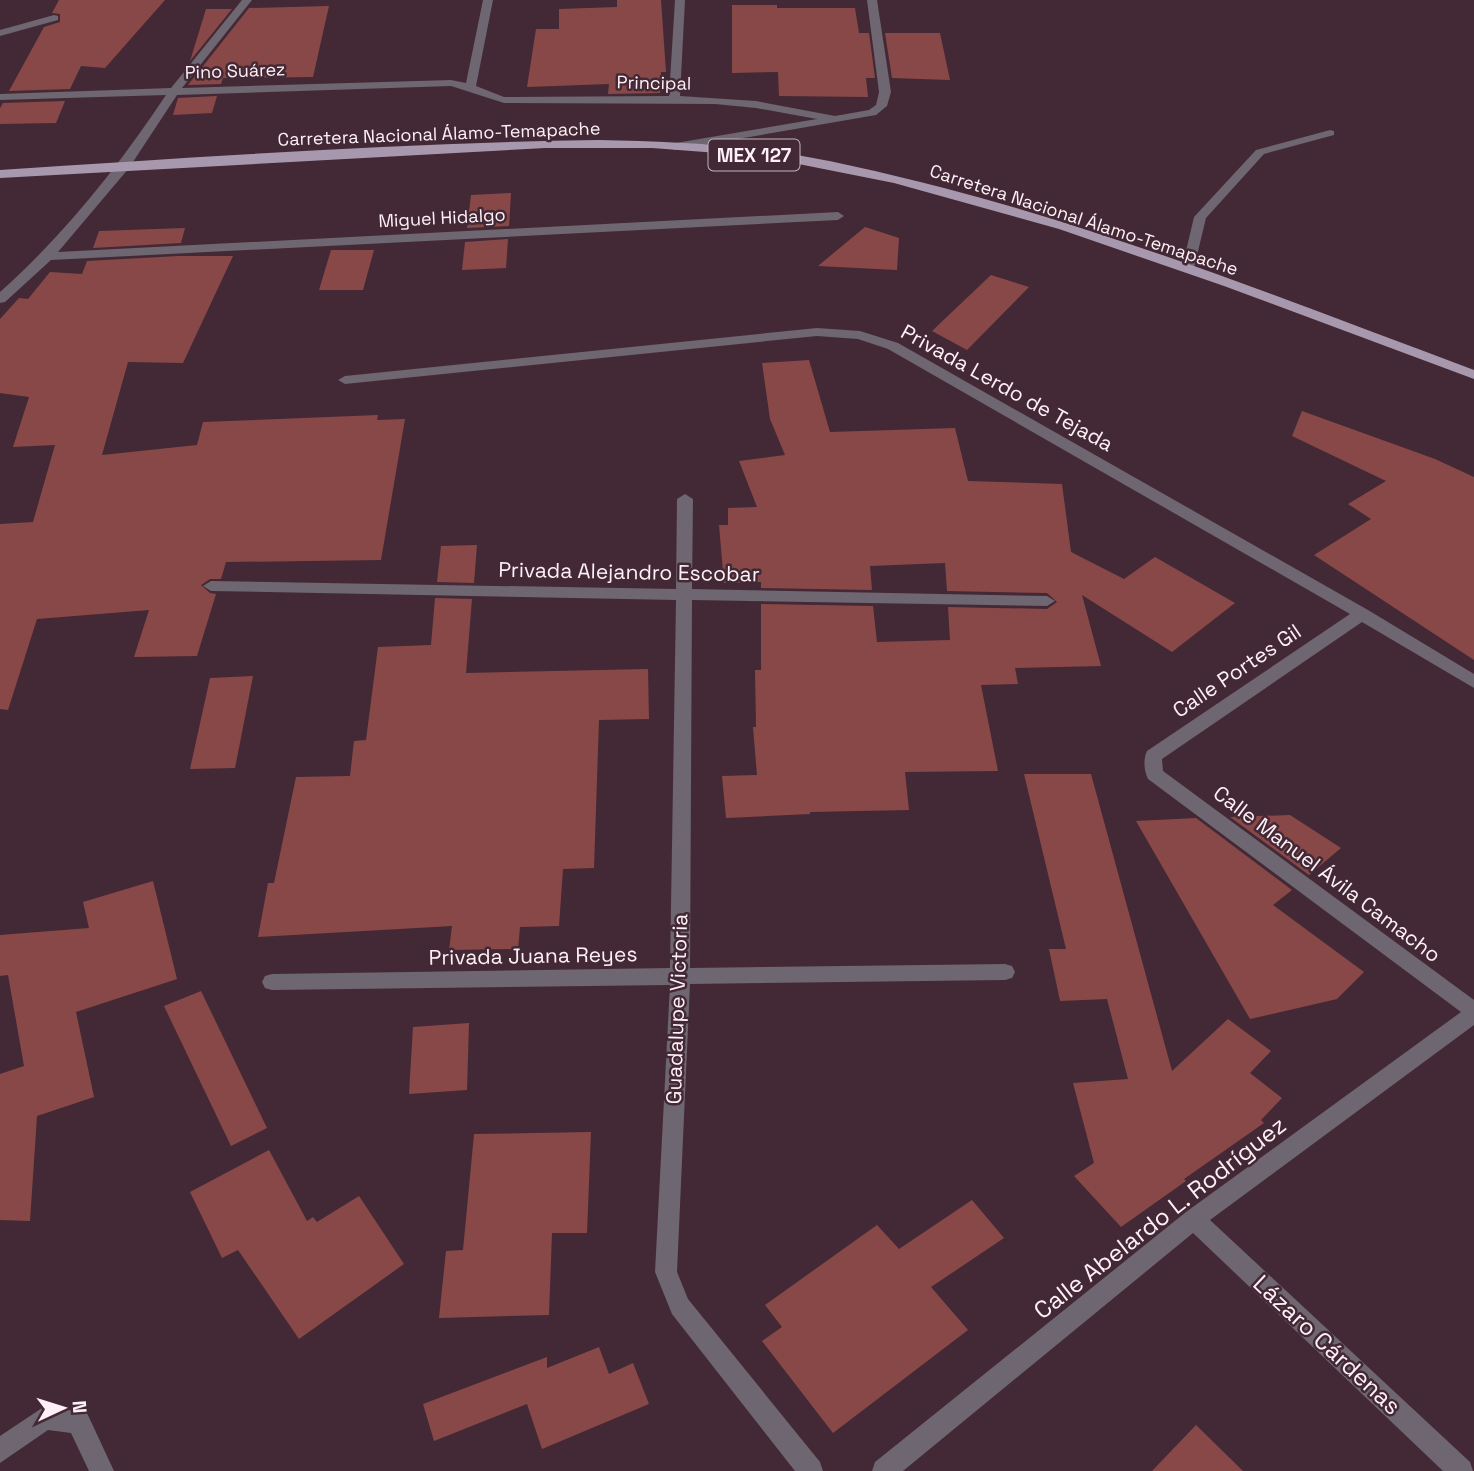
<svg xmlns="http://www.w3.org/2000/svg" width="1474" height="1471" viewBox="0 0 1474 1471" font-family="'Space Grotesk',sans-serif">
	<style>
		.building { fill: #894848 }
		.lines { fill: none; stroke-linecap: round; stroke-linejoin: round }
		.minor { fill: #6e6670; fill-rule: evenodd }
		.primary { fill: #a898ad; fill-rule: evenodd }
		.labels { text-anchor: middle; stroke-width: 5; stroke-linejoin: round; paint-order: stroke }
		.far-street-label { font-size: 18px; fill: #fef0f6; stroke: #432935 }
		.shield { fill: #432935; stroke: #c6b4bc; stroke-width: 2 }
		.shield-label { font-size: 19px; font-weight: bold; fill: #fef0f6 }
		.street-label { font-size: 21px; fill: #fef0f6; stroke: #432935 }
		.near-street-label { font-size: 24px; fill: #fef0f6; stroke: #432935 }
	</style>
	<rect width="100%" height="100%" fill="#432935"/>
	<g class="building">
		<path d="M59 0H165L105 68 81 66 70 89 9 91 44 27 60 22V14L52 13Z"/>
		<path d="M617 0H661L666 72H661L660 93 608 94 609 84 527 87 536 29H559V9L617 7Z"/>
		<path d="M732 5H777V8H855L859 33H869L875 78H866L868 97 779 96 778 72 732 73Z"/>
		<path d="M329 6 313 77 223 78 221 84 188 85 249 8Z"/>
		<path d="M206 9H232L190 61Z"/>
		<path d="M885 33H940L950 80 892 78Z"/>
		<path d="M217 96 212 113 173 115 178 98Z"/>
		<path d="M65 101 56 123 0 124V108L3 103Z"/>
		<path d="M511 193 509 226 467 228 471 195Z"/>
		<path d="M865 227 899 238 897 270 818 266Z"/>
		<path d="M185 228 181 243 93 248 99 231Z"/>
		<path d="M508 239 506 268 462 270 465 242Z"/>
		<path d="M331 250H374L363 290H319Z"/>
		<path d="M179 256H233L183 363 128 362 102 455 197 445 203 422 378 415 377 420 405 419 381 560 226 562 221 579H210L201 585 210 593 216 594 197 656 134 657 149 610 37 619 8 710 0 709V524L33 522 55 445 13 447 29 397 0 393V319L19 298 28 299 50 272 82 274 87 261Z"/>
		<path d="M991 275 1029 287 967 350 932 331Z"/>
		<path d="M809 360 830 432 955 428 968 481 1062 484 1071 552 1124 579 1155 557 1235 603 1172 652 1082 595 1101 666 1015 668 1018 684 981 685 998 771 905 772 909 810 810 812V814L726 818 722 776 757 775 753 727H756L755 670H761V604L873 606 877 642 950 640 948 607 1047 609 1057 602 1047 593 947 591 945 563 870 566 872 590 761 588V582L724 583 719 525H728V508L757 507 739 461 785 455 770 419 762 363Z"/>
		<path d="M1302 411 1435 459 1474 477V660L1314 555 1371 519 1348 504 1386 481 1292 436Z"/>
		<path d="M477 545 474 583 437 582 441 546Z"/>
		<path d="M435 598 472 599 466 673 648 669 649 719 599 720 594 868 563 869 559 926 520 927 518 949 449 950 452 926 258 937 268 883H274L296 777 350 776 354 741 366 740 378 647 431 645Z"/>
		<path d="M253 676 235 768 190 769 210 678Z"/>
		<path d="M1024 774H1091L1172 1071 1228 1019 1271 1051 1250 1073 1282 1098 1261 1120 1264 1123 1184 1179 1186 1181 1121 1227 1074 1176 1094 1163 1073 1083 1128 1079 1107 999 1060 1001 1049 949H1066Z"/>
		<path d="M1290 815 1341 848 1309 875 1230 817Z"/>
		<path d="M1196 818 1292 890 1273 905 1364 972 1337 999 1250 1019 1136 821Z"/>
		<path d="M153 881 177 979 76 1012 94 1097 37 1116 30 1221 0 1220V1074L24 1066 8 975 0 976V935L89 928 83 902Z"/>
		<path d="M201 991 267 1128 231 1146 164 1006Z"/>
		<path d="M469 1023 467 1090 409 1094 413 1027Z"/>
		<path d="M591 1132 587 1233H552L549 1315 439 1318 446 1251 463 1250 474 1134Z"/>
		<path d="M269 1150 307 1221 313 1217 317 1222 359 1196 404 1264 299 1339 238 1250 222 1258 190 1192Z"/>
		<path d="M972 1200 1004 1238 931 1287 968 1330 833 1433 762 1341 782 1327 765 1305 877 1225 899 1249Z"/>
		<path d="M599 1347 609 1374 633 1363 649 1404 542 1449 527 1404 434 1441 423 1404 547 1357V1368Z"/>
		<path d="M1196 1425 1243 1471H1152Z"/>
	</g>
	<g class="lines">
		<g class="minor">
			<path d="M242 0H252L182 88 451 80 466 83 483 0H493L476 86 504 97 669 96 675 0H685L680 96 756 101 835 116 869 110 876 105 879 92 867 0H877L891 92 887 106 876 115 674 150 668 146 670 144 817 119 756 108 715 104 504 103 451 86 177 95 129 168 58 252 838 212 844 216 838 220 51 260 5 302 0 303V292C66 233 117 168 166 95L0 100V94L171 88Z"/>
			<path d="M54 15 58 16V20L0 36V30Z"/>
			<path d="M1330 130 1334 131V135L1264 154 1206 218 1194 268 1188 272 1183 271 1182 268 1194 217 1256 150Z"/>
			<path d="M817 328 860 331 898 343 1368 610 1474 674V688L1362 622 1162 759 1163 771 1474 1000V1025L1210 1220 1470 1462 1473 1471H1443L1193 1233 903 1471H872L875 1462 1186 1212 1461 1012 1148 779C1144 771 1143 759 1147 751L1350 614 888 349 858 339 817 336 345 384 338 380 345 376Z"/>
			<path d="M685 494 693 499 692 589 1047 596 1055 601 1047 606 692 600 690 968 1005 964 1012 966 1015 972 1012 978 1005 980 690 984 677 1272 688 1299 820 1462 823 1471H795L672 1314 655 1272 670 985 272 990 265 988 262 982 265 976 272 974 670 968 676 600 211 591 203 586 211 581 676 589 677 499Z"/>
			<path d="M45 1406 87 1413 114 1471H89L71 1433 48 1430 0 1463V1436Z"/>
		</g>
		<path class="primary" d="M599 140C652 141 705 143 757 149 820 157 882 172 944 188 1125 235 1299 305 1474 370V379L1224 286 1059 229 894 183 758 156 652 148H545L0 178V170C199 157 399 143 599 140Z"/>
	</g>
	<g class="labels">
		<g class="far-street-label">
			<text transform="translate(235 71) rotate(-2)" y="6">Pino Suárez</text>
			<text transform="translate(654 83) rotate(1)" y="6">Principal</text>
			<text transform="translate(439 134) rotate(-2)" y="6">Carretera Nacional Álamo-Temapache</text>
			<text transform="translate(442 218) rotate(-3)" y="6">Miguel Hidalgo</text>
			<text transform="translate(1084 220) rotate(18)" y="6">Carretera Nacional Álamo-Temapache</text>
		</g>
		<rect class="shield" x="708.5" y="139.5" width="91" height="31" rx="5"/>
		<g class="shield-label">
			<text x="754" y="162">MEX 127</text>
		</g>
		<g class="street-label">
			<text transform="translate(1007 388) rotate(29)" y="7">Privada Lerdo de Tejada</text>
			<text transform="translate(629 572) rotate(1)" y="7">Privada Alejandro Escobar</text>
			<text transform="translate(1237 671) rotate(-34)" y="7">Calle Portes Gil</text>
			<text transform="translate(1327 874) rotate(37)" y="7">Calle Manuel Ávila Camacho</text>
			<text transform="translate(533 956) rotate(-1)" y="7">Privada Juana Reyes</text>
			<text transform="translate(677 1009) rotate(-88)" y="7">Guadalupe Victoria</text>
		</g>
		<g class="near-street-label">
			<text transform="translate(1160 1218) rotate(-38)" y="8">Calle Abelardo L. Rodríguez</text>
			<text transform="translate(1327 1345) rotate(43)" y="8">Lázaro Cárdenas</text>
		</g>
	</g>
	<g transform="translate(63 1408) rotate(86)" stroke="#432935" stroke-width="5" paint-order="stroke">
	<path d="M0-5L12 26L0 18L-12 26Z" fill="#fef0f6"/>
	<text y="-10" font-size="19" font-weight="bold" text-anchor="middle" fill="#fef0f6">N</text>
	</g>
</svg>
